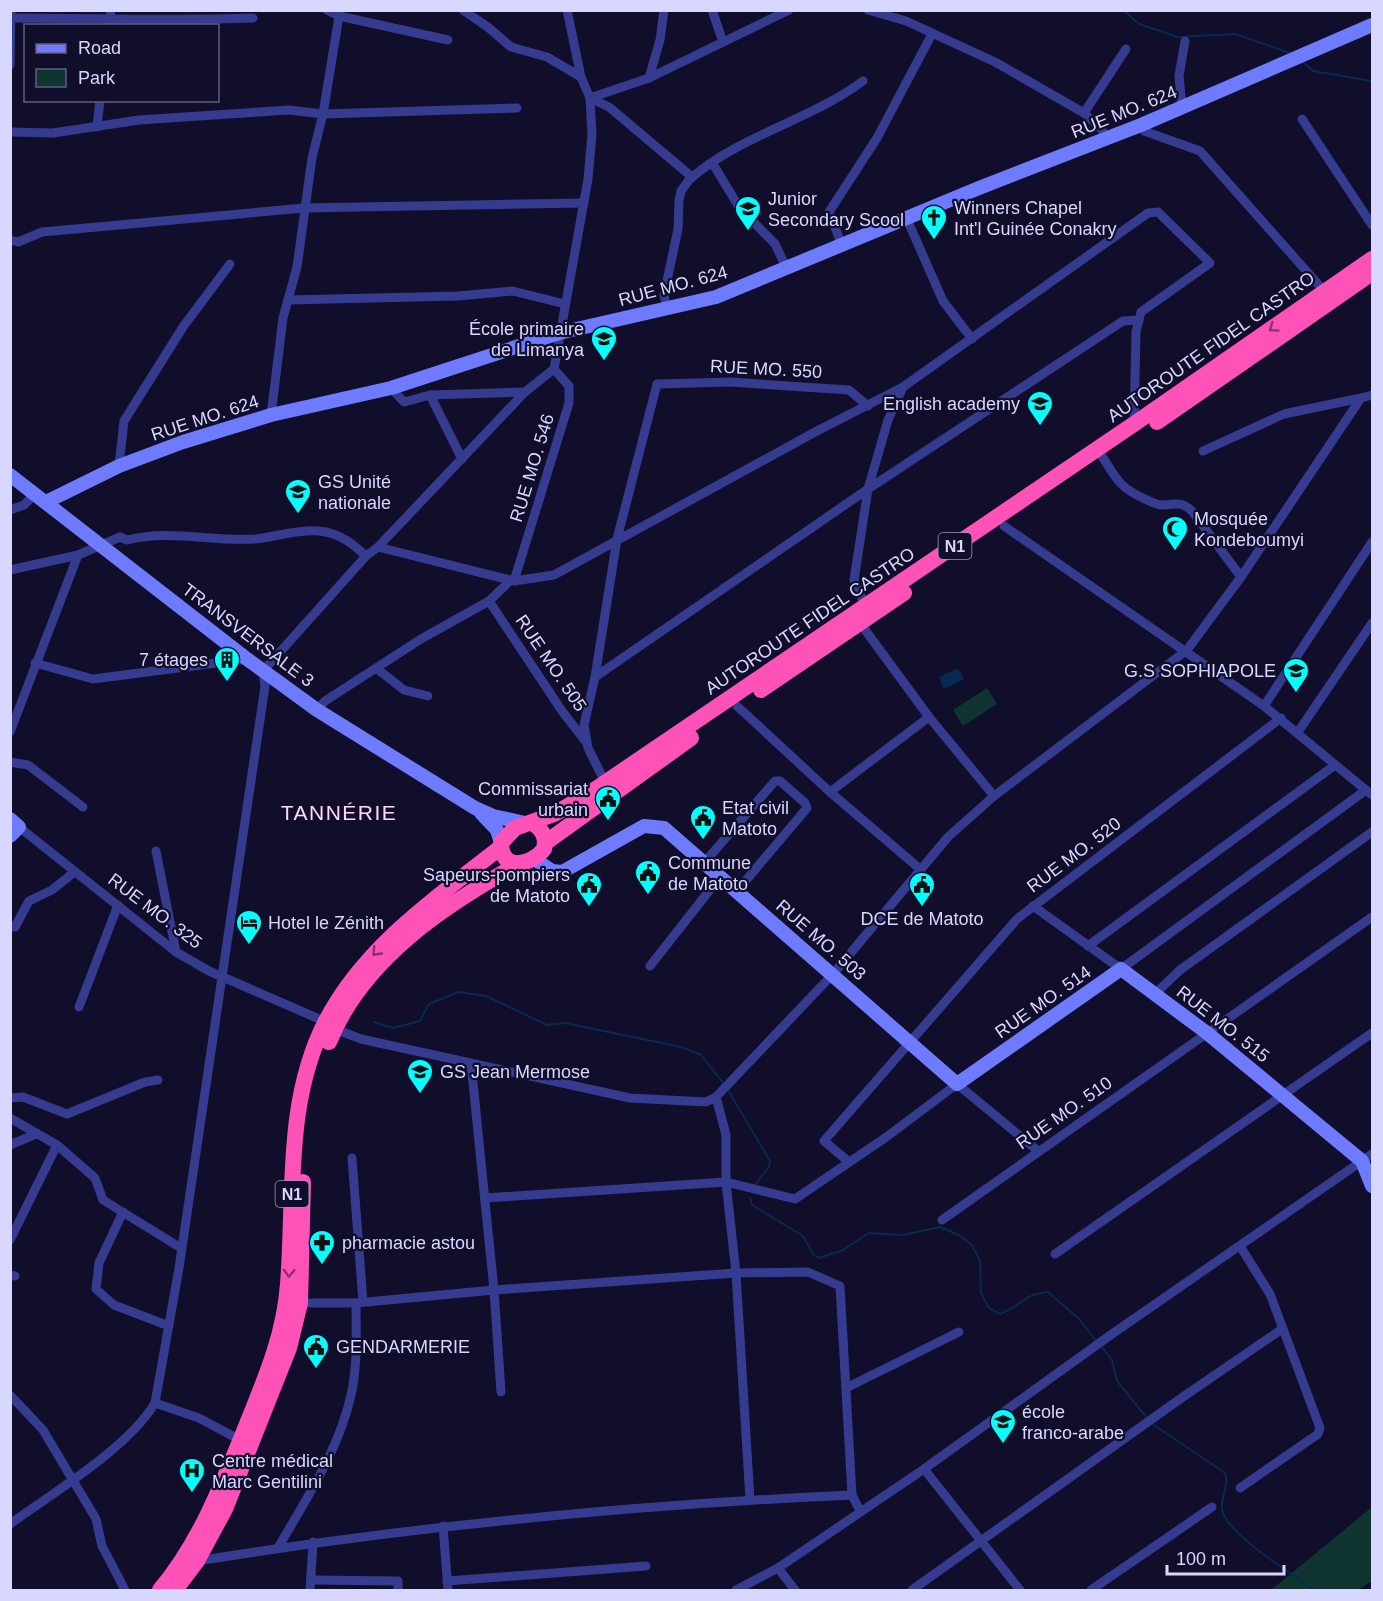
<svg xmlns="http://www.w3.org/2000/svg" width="1383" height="1601" viewBox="0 0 1383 1601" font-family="Arial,sans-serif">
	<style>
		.green { fill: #103530 }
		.water { fill: #072a50 }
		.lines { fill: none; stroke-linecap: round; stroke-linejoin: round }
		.stream { stroke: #072a50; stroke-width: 2 }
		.street { stroke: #353b8e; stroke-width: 9 }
		.secondary { stroke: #6e7bff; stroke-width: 14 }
		.highway { stroke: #ff52b8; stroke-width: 16 }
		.oneway { stroke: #883071 }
		.labels { text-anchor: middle; stroke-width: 4.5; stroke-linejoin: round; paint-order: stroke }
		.shield { fill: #100e2a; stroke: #9b9bbf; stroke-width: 1.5 }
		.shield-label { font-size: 16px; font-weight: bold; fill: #d7d7ff }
		.street-label { font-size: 18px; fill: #d7d7ff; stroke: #100e2a }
		.poi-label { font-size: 18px; fill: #d7d7ff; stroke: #100e2a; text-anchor: start }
		.quarter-label { font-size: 21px; letter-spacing: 1.5px; fill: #ffd9f5; stroke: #100e2a }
	</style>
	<rect width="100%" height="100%" fill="#100e2a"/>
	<g class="green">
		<path d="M987 688 997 704 963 726 953 710Z"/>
		<path d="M1372 1507V1581L1358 1590H1271Z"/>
	</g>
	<path class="water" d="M958 668 964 679 944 689 939 677Z"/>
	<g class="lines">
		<g class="stream">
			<path d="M1123 10 1139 24 1178 37 1235 34 1293 54"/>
			<path d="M1302 61 1313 71 1372 81"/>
			<path d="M374 1022 393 1028 420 1021 429 1004 459 992 486 996 547 1025 565 1023 681 1047 701 1055 725 1085"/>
			<path d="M728 1090 770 1161 769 1167 755 1185"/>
			<path d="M750 1198 752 1205 803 1236 813 1254 819 1258 843 1250 869 1233 903 1235 940 1227 959 1235 972 1245 980 1261 981 1293 989 1308 1000 1314C1019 1307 1026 1293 1048 1292L1078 1318 1097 1342"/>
			<path d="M1101 1346 1112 1360 1117 1381 1147 1418"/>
			<path d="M1151 1423 1225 1473C1230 1487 1218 1501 1223 1513 1231 1536 1292 1574 1314 1590"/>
		</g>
		<g class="street">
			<path d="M327 10 339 16 448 40"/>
			<path d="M463 10 489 28 511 47 547 57 581 77"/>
			<path d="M712 10 723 42"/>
			<path d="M868 10 906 21 995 62 1084 113 1102 130 1107 139"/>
			<path d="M11 18C92 18 172 21 253 18"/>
			<path d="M109 26 111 10"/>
			<path d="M10 65 11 10"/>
			<path d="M649 78 660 40 664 10"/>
			<path d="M590 98 649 78 789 10"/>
			<path d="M590 98 609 107 692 177"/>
			<path d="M1182 107 1179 76 1185 41"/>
			<path d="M1084 113 1126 49"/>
			<path d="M1302 119 1372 225"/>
			<path d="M1141 125 1144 131 1200 151 1325 292"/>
			<path d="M97 127 100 100"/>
			<path d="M10 132 53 133 139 120 289 110 323 114 517 108"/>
			<path d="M713 164 739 207 775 244 787 269"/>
			<path d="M906 217 943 301 972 339"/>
			<path d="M10 240 18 242 42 232 304 208 584 203"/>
			<path d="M842 245 829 212 877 138 932 34"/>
			<path d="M288 300 458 296 513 291 565 304"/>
			<path d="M667 308 664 295 678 229 679 201 681 191 689 180C736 137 811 120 863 81"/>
			<path d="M391 388 404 402 430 395 525 392"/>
			<path d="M430 395 462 459"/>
			<path d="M271 415 283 318 297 267 312 158 323 114 340 10"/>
			<path d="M1203 451 1284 414 1361 398"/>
			<path d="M119 466 124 421 183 327 230 264"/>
			<path d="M10 510 24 505 35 494"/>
			<path d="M1004 526 1264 706 1372 795"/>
			<path d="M378 547 514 581 554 575 815 432 903 387"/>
			<path d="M10 570 78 555 120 537 127 540C169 529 212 542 255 539 275 537 298 529 319 531 339 533 352 543 366 556"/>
			<path d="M1241 577 1361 398 1372 395"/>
			<path d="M514 581 569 403V386L554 369"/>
			<path d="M489 601 562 711 586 742"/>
			<path d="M865 605 854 580 868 489 888 420 903 387 1148 213 1158 212 1210 263 1141 312 1136 332 1134 424"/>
			<path d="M860 623 929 717 994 796"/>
			<path d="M35 663 93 679 247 659"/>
			<path d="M376 668 404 690 428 696"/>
			<path d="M595 677 868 489 1123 321 1139 320"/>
			<path d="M737 706 830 792 920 869"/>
			<path d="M1264 706 1372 542"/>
			<path d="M317 710 325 701 421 639 489 601 511 580"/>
			<path d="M10 732 78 555"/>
			<path d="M1298 732 1372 623"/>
			<path d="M10 762 28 765 83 807"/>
			<path d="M606 784 588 748 584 725 595 677 617 539 657 384 730 382 849 390 868 406"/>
			<path d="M830 792 929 717"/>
			<path d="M19 827 176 952 209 971 326 1022"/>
			<path d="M156 851 176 952"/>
			<path d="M704 863 775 781H780L805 803 807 808 737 891"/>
			<path d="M1033 906 1121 969 1366 790"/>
			<path d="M10 926 15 927 29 901 52 890 73 873"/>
			<path d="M1088 946 1335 765"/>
			<path d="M650 966 720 877"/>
			<path d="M1156 993 1180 970 1372 832"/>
			<path d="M79 1007 118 905"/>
			<path d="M335 1029 361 1039 630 1098 706 1102 716 1097 833 974 948 837 994 796 1187 650 1241 577 1192 511C1180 500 1176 505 1162 505 1156 505 1150 501 1145 499 1115 486 1115 474 1097 449"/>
			<path d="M471 1063 494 1290 501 1392"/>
			<path d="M716 1097 726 1135V1182L736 1273 750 1500"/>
			<path d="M10 1098 23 1097 67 1114 145 1082 158 1080"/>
			<path d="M10 1118 57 1145 95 1178 103 1200 181 1248"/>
			<path d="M10 1145 36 1134"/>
			<path d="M352 1158 363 1302"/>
			<path d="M849 1162 824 1141 1017 919 1281 718"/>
			<path d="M485 1198 726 1182 795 1199 885 1138 957 1084 1038 1151"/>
			<path d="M123 1212 99 1263 96 1289 114 1305 169 1326"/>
			<path d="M942 1220 1372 917"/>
			<path d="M10 1240 57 1145"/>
			<path d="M1055 1254 1372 1033"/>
			<path d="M10 1275 15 1276"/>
			<path d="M300 1303H356L494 1290 736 1273 808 1272 840 1286 852 1495"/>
			<path d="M848 1387 959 1332"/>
			<path d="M10 1395 43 1430 96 1519 102 1546 125 1590"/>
			<path d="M155 1403 199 1418 240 1440"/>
			<path d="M924 1469 1020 1590"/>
			<path d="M1240 1488 1318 1434 1320 1428 1270 1294 1240 1246"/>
			<path d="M10 1524C54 1492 127 1449 155 1403L179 1268 265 686 263 671 366 556 378 547 525 392 554 369 588 179 592 135 590 98 581 77 567 10"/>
			<path d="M443 1526 448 1590"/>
			<path d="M278 1548C306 1499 339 1450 351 1395 358 1365 356 1334 356 1303"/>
			<path d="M197 1561C414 1526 632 1505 852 1495L860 1511"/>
			<path d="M778 1568 795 1590"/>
			<path d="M312 1580 398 1581V1590"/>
			<path d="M447 1581 646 1566"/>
			<path d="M310 1590 313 1542"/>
			<path d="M736 1590 778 1568 924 1469 1112 1334 1372 1154"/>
			<path d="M912 1590 1180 1399 1282 1329"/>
			<path d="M1091 1590 1212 1507"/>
		</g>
		<g class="secondary">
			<path d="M10 475 247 659 317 710 475 808 493 816 525 823"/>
			<path d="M46 502 119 466 183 442 271 415 391 388 559 333 716 297 979 188 1141 125 1372 25"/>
			<path d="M481 813 497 830 501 843"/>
			<path d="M10 819 19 827 10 836"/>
			<path d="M533 858 552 871 562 872 644 826 664 828 957 1084 1121 969 1207 1033 1362 1161 1372 1186"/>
		</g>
		<g class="highway">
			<path d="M1157 422 1369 275"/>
			<path d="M761 690 904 593"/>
			<path d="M532 823C542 829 547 837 544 849 531 866 501 872 501 843L515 828 554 814 584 797 1134 424 1372 259"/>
			<path d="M545 843 691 738"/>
			<path d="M329 1042C362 960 443 906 517 865"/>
			<path d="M160 1590C197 1546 219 1492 241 1439 261 1388 284 1340 288 1284 295 1197 284 1102 326 1021 364 947 437 897 501 847"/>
			<path d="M175 1590 197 1561 225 1509 289 1348 300 1303 303 1182"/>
		</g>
	</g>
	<defs><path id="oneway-chevron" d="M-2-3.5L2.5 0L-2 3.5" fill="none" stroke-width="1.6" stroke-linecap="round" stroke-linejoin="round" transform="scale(1.5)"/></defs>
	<g class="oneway">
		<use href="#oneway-chevron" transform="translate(1273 328) rotate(145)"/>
		<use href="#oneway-chevron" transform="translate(376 952) rotate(134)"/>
		<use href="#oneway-chevron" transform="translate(289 1273) rotate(92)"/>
	</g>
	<defs>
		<symbol id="school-pin" viewBox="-11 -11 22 30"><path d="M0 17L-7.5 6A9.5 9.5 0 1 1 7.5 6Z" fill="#03fffc" stroke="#100e2a"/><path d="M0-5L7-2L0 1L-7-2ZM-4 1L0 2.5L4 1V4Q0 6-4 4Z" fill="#111"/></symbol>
		<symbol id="church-pin" viewBox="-11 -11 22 30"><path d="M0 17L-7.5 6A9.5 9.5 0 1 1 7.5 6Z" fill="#03fffc" stroke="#100e2a"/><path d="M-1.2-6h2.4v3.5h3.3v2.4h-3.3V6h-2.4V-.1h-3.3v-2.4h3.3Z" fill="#111"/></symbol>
		<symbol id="mosque-pin" viewBox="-11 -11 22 30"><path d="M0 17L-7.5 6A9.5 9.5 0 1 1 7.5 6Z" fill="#03fffc" stroke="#100e2a"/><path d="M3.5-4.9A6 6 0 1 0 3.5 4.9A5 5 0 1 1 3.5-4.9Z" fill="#111"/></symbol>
		<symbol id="building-pin" viewBox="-11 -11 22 30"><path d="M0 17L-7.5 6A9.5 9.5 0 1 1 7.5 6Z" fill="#03fffc" stroke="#100e2a"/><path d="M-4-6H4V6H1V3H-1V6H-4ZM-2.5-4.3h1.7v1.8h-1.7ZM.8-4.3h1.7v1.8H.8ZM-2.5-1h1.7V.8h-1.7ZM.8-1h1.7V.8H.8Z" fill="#111"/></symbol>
		<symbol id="civic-pin" viewBox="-11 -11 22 30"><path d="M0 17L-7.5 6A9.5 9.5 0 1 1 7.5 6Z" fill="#03fffc" stroke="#100e2a"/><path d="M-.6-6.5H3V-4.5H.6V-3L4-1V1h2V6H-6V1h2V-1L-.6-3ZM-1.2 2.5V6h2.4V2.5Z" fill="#111"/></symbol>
		<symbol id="hotel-pin" viewBox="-11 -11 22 30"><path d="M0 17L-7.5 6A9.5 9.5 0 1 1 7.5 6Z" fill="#03fffc" stroke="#100e2a"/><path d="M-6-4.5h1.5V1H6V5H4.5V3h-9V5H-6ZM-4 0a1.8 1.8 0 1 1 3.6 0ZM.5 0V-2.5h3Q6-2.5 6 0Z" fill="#111"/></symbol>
		<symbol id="pharmacy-pin" viewBox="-11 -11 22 30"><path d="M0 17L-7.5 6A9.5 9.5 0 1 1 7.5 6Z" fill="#03fffc" stroke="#100e2a"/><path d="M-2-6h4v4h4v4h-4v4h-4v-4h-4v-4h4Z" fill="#111"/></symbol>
		<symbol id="hospital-pin" viewBox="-11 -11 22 30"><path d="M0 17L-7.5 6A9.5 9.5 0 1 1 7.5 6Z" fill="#03fffc" stroke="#100e2a"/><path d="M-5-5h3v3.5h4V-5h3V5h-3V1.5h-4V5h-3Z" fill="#111"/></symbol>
	</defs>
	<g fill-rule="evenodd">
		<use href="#school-pin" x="733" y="194" width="30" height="40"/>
		<use href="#church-pin" x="919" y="203" width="30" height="40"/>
		<use href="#school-pin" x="589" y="324" width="30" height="40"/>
		<use href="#school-pin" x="1025" y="389" width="30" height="40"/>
		<use href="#school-pin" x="283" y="477" width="30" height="40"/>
		<use href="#mosque-pin" x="1160" y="514" width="30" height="40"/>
		<use href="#building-pin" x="212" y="645" width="30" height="40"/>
		<use href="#school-pin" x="1281" y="656" width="30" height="40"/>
		<use href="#civic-pin" x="593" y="784" width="30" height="40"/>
		<use href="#civic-pin" x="688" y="803" width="30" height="40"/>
		<use href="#civic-pin" x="633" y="858" width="30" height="40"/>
		<use href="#civic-pin" x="574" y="870" width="30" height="40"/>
		<use href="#civic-pin" x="907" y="870" width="30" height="40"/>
		<use href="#hotel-pin" x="234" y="908" width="30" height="40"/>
		<use href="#school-pin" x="405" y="1057" width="30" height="40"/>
		<use href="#pharmacy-pin" x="307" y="1228" width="30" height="40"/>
		<use href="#civic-pin" x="301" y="1332" width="30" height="40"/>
		<use href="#school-pin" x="988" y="1407" width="30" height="40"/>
		<use href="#hospital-pin" x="177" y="1456" width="30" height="40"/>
	</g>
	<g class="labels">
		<g class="shield">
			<rect x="938.5" y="533" width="33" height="26" rx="4.5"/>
			<rect x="275.5" y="1181" width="33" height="26" rx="4.5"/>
		</g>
		<g class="shield-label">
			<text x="955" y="552">N1</text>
			<text x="292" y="1200">N1</text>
		</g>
		<g class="street-label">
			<text transform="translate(1124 112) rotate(-22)" y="6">RUE MO. 624</text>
			<text transform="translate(673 286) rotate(-15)" y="6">RUE MO. 624</text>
			<text transform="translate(1211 347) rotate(-35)" y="6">AUTOROUTE FIDEL CASTRO</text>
			<text transform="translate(766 369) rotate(3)" y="6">RUE MO. 550</text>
			<text transform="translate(205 418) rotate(-18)" y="6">RUE MO. 624</text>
			<text transform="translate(532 468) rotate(-73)" y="6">RUE MO. 546</text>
			<text transform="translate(810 621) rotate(-34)" y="6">AUTOROUTE FIDEL CASTRO</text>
			<text transform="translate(248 635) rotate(37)" y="6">TRANSVERSALE 3</text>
			<text transform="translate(551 663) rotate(56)" y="6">RUE MO. 505</text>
			<text transform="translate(1074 855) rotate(-37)" y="6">RUE MO. 520</text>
			<text transform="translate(155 911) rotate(37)" y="6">RUE MO. 325</text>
			<text transform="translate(821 940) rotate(41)" y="6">RUE MO. 503</text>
			<text transform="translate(1043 1002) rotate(-35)" y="6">RUE MO. 514</text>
			<text transform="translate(1223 1024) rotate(38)" y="6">RUE MO. 515</text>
			<text transform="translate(1064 1113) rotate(-35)" y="6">RUE MO. 510</text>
		</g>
		<g class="poi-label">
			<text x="768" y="205">Junior<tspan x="768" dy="21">Secondary Scool</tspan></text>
			<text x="954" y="214">Winners Chapel<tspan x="954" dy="21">Int'l Guinée Conakry</tspan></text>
			<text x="584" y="335" text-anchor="end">École primaire<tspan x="584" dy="21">de Limanya</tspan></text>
			<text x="1020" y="410" text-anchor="end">English academy</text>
			<text x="318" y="488">GS Unité<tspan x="318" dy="21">nationale</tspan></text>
			<text x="1194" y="525">Mosquée<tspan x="1194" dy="21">Kondeboumyi</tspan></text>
			<text x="208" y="666" text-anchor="end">7 étages</text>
			<text x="1276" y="677" text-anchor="end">G.S SOPHIAPOLE</text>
			<text x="588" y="795" text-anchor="end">Commissariat<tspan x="588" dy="21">urbain</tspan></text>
			<text x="722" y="814">Etat civil<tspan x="722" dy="21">Matoto</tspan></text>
			<text x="668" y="869">Commune<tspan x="668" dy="21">de Matoto</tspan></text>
			<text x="570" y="881" text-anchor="end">Sapeurs-pompiers<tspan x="570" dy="21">de Matoto</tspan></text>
			<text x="922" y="925" text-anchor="middle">DCE de Matoto</text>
			<text x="268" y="929">Hotel le Zénith</text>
			<text x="440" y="1078">GS Jean Mermose</text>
			<text x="342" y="1249">pharmacie astou</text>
			<text x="336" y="1353">GENDARMERIE</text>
			<text x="1022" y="1418">école<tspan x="1022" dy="21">franco-arabe</tspan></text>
			<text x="212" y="1467">Centre médical<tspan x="212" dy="21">Marc Gentilini</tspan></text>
		</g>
		<g class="quarter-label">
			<text x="339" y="820">TANNÉRIE</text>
		</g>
	</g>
	<rect width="1383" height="1601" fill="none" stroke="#d7d7ff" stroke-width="24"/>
	<rect x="24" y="24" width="195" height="78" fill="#100e2a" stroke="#605e7f" stroke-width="1.5"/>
	<rect x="36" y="44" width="30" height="9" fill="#6e7bff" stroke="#605e7f" stroke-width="1.5"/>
	<text x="78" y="54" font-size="18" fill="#d7d7ff">Road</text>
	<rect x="36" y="69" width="30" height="18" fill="#103530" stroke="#605e7f" stroke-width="1.5"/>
	<text x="78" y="84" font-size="18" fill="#d7d7ff">Park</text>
	<path d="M1167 1565v9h117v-9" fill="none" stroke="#d7d7ff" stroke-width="3"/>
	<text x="1176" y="1565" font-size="18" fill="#d7d7ff" stroke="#100e2a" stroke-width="4.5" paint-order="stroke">100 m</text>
</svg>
